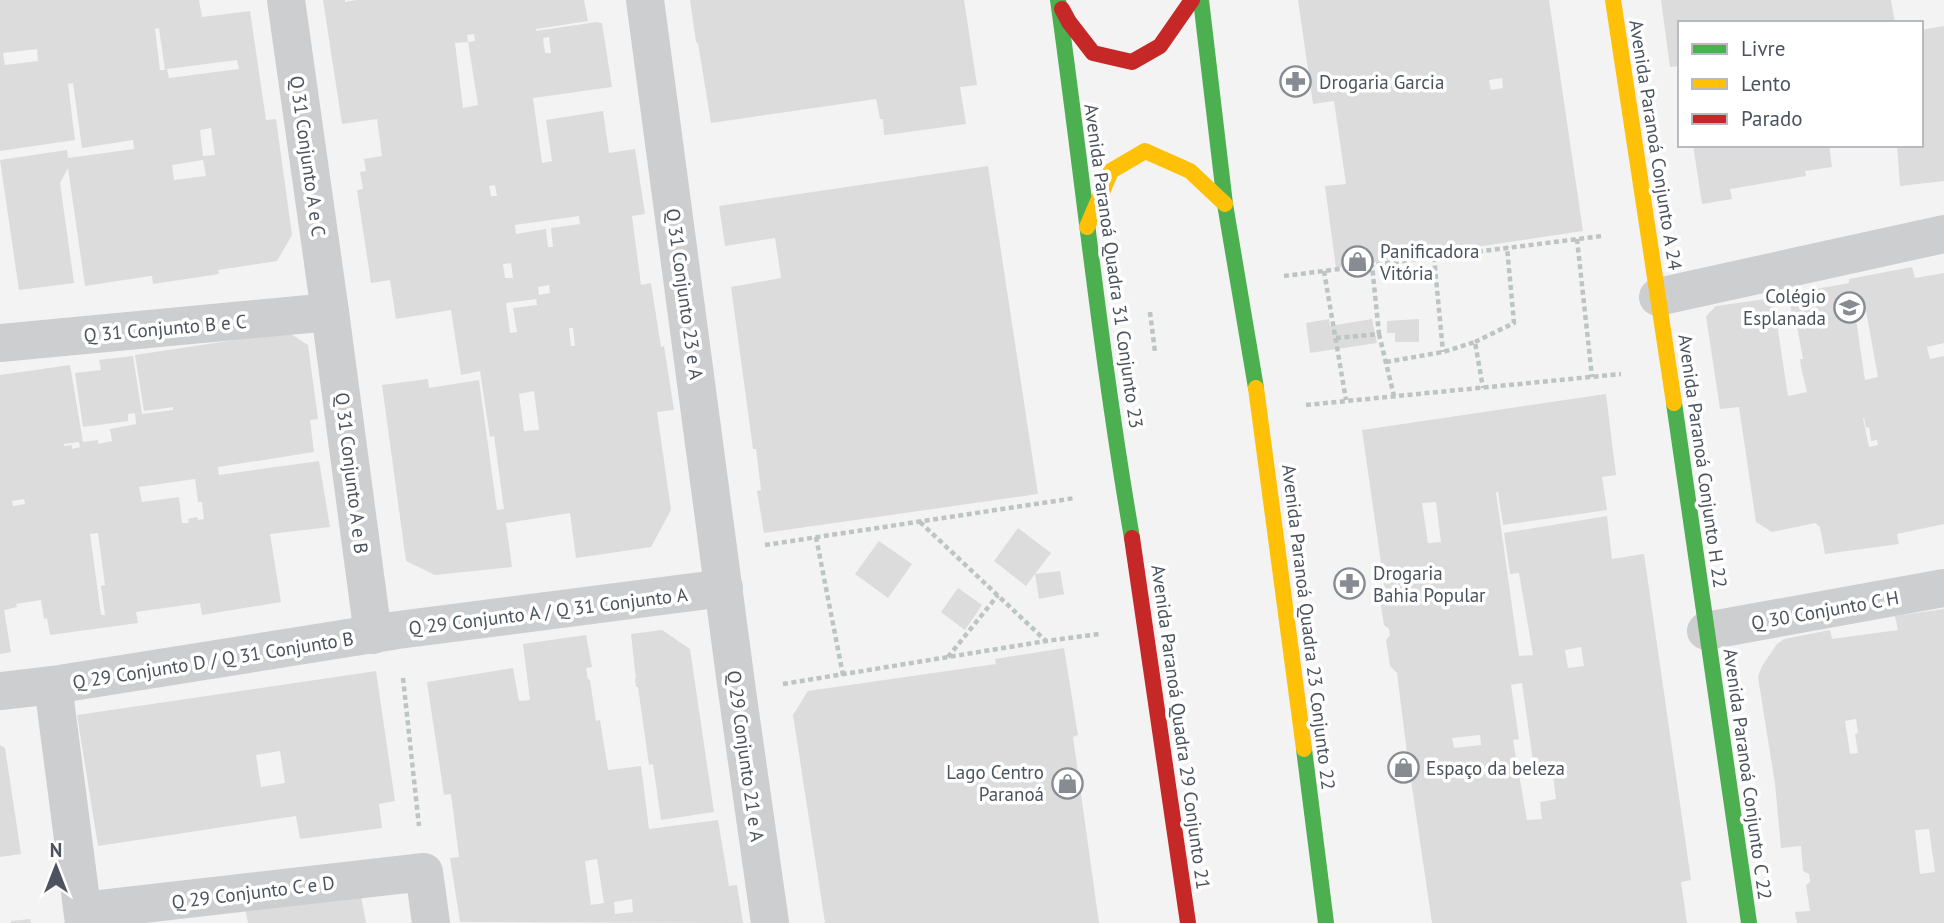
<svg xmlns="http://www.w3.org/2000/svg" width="1944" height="923" viewBox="0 0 1944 923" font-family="'PT Sans',sans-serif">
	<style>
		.building { fill: #dcdcdd; fill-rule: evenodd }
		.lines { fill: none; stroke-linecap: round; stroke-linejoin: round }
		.path { stroke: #bcc5c3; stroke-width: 4.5; stroke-dasharray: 5 3.5; stroke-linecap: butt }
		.street { stroke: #cdced0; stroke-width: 38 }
		.fast { stroke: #4caf50; stroke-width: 16 }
		.slow { stroke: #ffc107; stroke-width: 16 }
		.jam { stroke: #c62828; stroke-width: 16 }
		.labels { text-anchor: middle; stroke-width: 7; stroke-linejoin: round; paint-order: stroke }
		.poi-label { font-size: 19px; fill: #4b545e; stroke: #fff; text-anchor: start }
		.street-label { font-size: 19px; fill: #4b545e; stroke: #fff }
	</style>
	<rect width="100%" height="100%" fill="#f3f3f3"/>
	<g class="building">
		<path d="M0 0H199L202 17 250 11 266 120 276 119 292 235 277 261 218 270 219 274 153 284 152 276H150L85 286 68 168 60 183 74 283 19 290 0 160 67 150 68 158 134 149 133 140 82 148 73 83 68 84 75 140 0 151ZM159 28 165 70H160L155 29ZM37 49 38 61 5 65 3 53ZM237 60 239 69 169 78 167 69ZM211 128 215 155 203 156 200 130ZM203 160 206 176 174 180 172 165Z"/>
		<path d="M323 0H345V2L357 0H584L588 21 536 29V31L597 22 602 23 612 87 533 98 542 163 552 161 546 120 603 111 609 153 635 149 645 214 632 216 641 285 651 283 661 347 664 346 674 410 657 412 671 510 651 547 576 558 570 513 506 523 512 567 435 575 406 561 382 385 428 379 429 388 479 380 497 510 504 509 494 436 490 437 480 371 461 375 451 310 396 319 390 280 371 283 357 190 363 189 360 172 366 171 364 159 382 156 377 119 342 124ZM474 34 475 41 468 42 478 105 463 108 455 43 468 42 467 35ZM549 37 551 53H545L543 38ZM495 185 497 196H491L489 186ZM579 216 580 224 551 228 553 247H548L546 229 516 234 515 225ZM511 263 513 278H505L503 264ZM549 285 550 293 539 295 538 287ZM536 299 537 305 513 308 517 332 510 333 506 303ZM569 328H573L575 346H571ZM534 391 539 430 524 431 519 394Z"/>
		<path d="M690 0H964L977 85 960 87 966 124 886 135H884L883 119H880L876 99 711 123 698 43 696 42Z"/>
		<path d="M1298 0H1549L1583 231 1336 268 1325 186 1346 184 1334 101 1313 104ZM1502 78 1503 88 1491 90 1489 80Z"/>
		<path d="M1661 0H1891L1895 23H1680V66L1670 67Z"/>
		<path d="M1944 26V181L1900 186 1897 145H1921V30Z"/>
		<path d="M1693 145H1829L1832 167 1805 171 1806 176 1730 189 1732 199 1702 204Z"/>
		<path d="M988 166 1038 494 764 533 757 491 761 490 756 449H753L731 287 781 278 775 238 725 246 719 206Z"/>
		<path d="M1912 267 1915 278 1944 273V343L1927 347 1930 359 1944 356V524L1897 534 1899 544 1825 554 1820 527 1815 523 1772 532 1756 522 1739 407 1720 409 1706 316 1716 306 1773 298 1788 396 1807 392 1801 367 1800 359H1803L1797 326H1794L1788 294 1849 283V279ZM1866 311 1878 377 1865 380 1855 313ZM1863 418H1864L1866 428 1869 427 1871 441 1877 440 1878 445 1869 447Z"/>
		<path d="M1329 319 1330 326 1372 319 1377 343 1310 353 1306 323Z"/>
		<path d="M1419 319V342H1395V333H1387V321Z"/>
		<path d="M288 332 308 345 318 419 310 420 314 452 218 467 219 475 319 461 330 527 270 534 281 602 202 615 200 603 136 612 138 623 50 635 47 618 44 619 41 600 16 604 17 607 4 610 11 652 0 654V375L70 365 83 442 98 440V444L112 441 110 429 136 424 135 413 128 414V421L83 427 75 373 101 370 99 360 133 356 142 414 173 410V407L144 411 135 355ZM79 442 80 447 72 449V445L64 446V444ZM195 479 198 502H202L204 519 198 520 197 517 188 519 189 523H182L179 497 142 502 139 487ZM24 499 25 504 13 506 12 501ZM98 533 105 585 101 586 105 615H101L90 534Z"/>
		<path d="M1606 394 1616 475 1602 477 1607 510 1503 525 1498 492H1496L1519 656 1533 655 1519 573 1510 574 1504 533 1607 516 1612 559 1644 554 1691 880 1681 882 1687 923H1432L1407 753 1397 673 1390 666 1386 640 1390 635 1389 629 1384 625 1380 599 1385 591 1362 430ZM1436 502 1441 542 1428 543 1422 503ZM1581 647 1584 666 1568 668 1565 650ZM1522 683 1535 775 1536 777 1553 775 1556 799 1540 802 1542 819 1527 820 1513 740 1519 739 1511 685ZM1480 735 1481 745 1454 748 1452 738Z"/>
		<path d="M1018 528 1051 553 1026 586 994 561Z"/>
		<path d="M879 541 912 564 888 598 855 574Z"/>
		<path d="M1060 571 1064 594 1039 599 1035 574Z"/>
		<path d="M958 588 982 605 965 630 941 612Z"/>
		<path d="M1944 609V923H1797L1795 912 1810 911 1806 885 1810 882 1809 874 1803 871 1801 846 1781 848 1775 784 1758 677 1762 666 1777 644 1784 639 1830 630 1832 639 1898 630 1895 616ZM1856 719 1858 733 1855 734 1858 753 1850 754 1845 721ZM1929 829 1935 872 1920 874 1915 830Z"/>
		<path d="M662 630 690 649 714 812 661 820 653 764 649 765 638 687H636L635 679H636L631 634Z"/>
		<path d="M586 635 592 667 586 668 588 679 590 680 596 721 600 720 608 770 641 766 649 829 718 820 729 886 737 885 743 923 460 922 450 858 459 857 451 794 444 795 427 682 513 668 519 701 530 700 523 644ZM597 859 604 903 591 905 585 861ZM632 899 633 912 615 914 614 902Z"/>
		<path d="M1064 648 1078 735 1073 737 1099 923H825L793 715 808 691 996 664 995 659Z"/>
		<path d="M376 671 395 801 379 804 382 828 300 839 296 816 98 846 77 715ZM280 751 285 783 261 787 256 755Z"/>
		<path d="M0 745 5 748 21 854 0 857Z"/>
		<path d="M360 891 366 923H248L244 903Z"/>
		<path d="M30 919 31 923H11V921Z"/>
	</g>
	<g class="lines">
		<g class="path">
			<path d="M1577 239 1592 377"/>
			<path d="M1434 257 1443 352"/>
			<path d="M1324 271 1346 400"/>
			<path d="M1284 276 1602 236"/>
			<path d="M1150 312 1155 352"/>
			<path d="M1379 334 1394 396"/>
			<path d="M1336 338 1379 334 1372 265"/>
			<path d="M1475 342 1514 323 1507 247"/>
			<path d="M1386 362 1443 352 1475 342 1483 388"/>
			<path d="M1306 405 1621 374"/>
			<path d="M920 522 1045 640"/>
			<path d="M816 537 843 675"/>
			<path d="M765 545 1075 498"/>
			<path d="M948 657 998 595"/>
			<path d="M403 678 419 826"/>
			<path d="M783 684 1046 641 1099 634"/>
		</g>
		<g class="street">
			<path d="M286 0 330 312 373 635"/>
			<path d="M645 0 737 691 770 923"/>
			<path d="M1658 297 1944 234"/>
			<path d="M0 343 330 312"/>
			<path d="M1706 631 1944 588"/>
			<path d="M53 685 84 923"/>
			<path d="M0 691 53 685 398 630 724 588"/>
			<path d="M83 911 424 872 431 923"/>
		</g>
		<g class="fast">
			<path d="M1058 0C1083 179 1101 359 1132 538"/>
			<path d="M1201 0 1225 204 1256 388"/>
			<path d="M1674 403 1749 923"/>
			<path d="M1304 749 1326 923"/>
		</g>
		<g class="slow">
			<path d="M1613 0 1674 403"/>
			<path d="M1087 227 1111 171 1145 151 1190 171 1225 204"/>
			<path d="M1256 388 1304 749"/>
		</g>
		<g class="jam">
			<path d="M1062 9 1069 22 1093 53 1132 62 1160 46 1192 0"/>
			<path d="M1132 538 1188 923"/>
		</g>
	</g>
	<defs>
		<symbol id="pharmacy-ring" viewBox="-11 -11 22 22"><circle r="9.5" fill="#fff" stroke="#868c92" stroke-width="1.5"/><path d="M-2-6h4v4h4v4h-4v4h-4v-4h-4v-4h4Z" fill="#868c92"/></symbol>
		<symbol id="shop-ring" viewBox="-11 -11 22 22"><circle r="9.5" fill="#fff" stroke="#868c92" stroke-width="1.5"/><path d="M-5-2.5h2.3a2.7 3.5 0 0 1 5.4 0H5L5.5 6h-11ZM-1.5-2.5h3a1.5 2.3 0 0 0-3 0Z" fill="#868c92"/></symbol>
		<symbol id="school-ring" viewBox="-11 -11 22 22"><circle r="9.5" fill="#fff" stroke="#868c92" stroke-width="1.5"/><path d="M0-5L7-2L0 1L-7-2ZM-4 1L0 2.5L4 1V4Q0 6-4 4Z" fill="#868c92"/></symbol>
	</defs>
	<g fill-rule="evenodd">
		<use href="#pharmacy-ring" x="1278" y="64" width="35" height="35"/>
		<use href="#shop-ring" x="1340" y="244" width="35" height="35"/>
		<use href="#school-ring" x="1832" y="290" width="35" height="35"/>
		<use href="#pharmacy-ring" x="1332" y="566" width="35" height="35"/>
		<use href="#shop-ring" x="1386" y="750" width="35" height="35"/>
		<use href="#shop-ring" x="1050" y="766" width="35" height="35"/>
	</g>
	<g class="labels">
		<g class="poi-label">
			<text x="1319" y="89">Drogaria Garcia</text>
			<text x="1380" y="258">Panificadora<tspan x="1380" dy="22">Vitória</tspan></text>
			<text x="1826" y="303" text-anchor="end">Colégio<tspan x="1826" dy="22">Esplanada</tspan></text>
			<text x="1373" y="580">Drogaria<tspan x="1373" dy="22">Bahia Popular</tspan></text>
			<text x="1426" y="775">Espaço da beleza</text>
			<text x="1044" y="779" text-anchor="end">Lago Centro<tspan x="1044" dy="22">Paranoá</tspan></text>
		</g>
		<g class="street-label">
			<text transform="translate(1656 145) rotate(81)" y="7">Avenida Paranoá Conjunto A 24</text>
			<text transform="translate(308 156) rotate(82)" y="7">Q 31 Conjunto A e C</text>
			<text transform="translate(1114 266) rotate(82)" y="7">Avenida Paranoá Quadra 31 Conjunto 23</text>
			<text transform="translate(685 294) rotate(82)" y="7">Q 31 Conjunto 23 e A</text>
			<text transform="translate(165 328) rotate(-5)" y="7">Q 31 Conjunto B e C</text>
			<text transform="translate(1703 461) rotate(82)" y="7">Avenida Paranoá Conjunto H 22</text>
			<text transform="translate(352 473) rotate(83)" y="7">Q 31 Conjunto A e B</text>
			<text transform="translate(1825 610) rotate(-10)" y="7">Q 30 Conjunto C H</text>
			<text transform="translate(548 611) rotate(-7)" y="7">Q 29 Conjunto A / Q 31 Conjunto A</text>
			<text transform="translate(1309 627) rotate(83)" y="7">Avenida Paranoá Quadra 23 Conjunto 22</text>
			<text transform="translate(213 660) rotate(-9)" y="7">Q 29 Conjunto D / Q 31 Conjunto B</text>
			<text transform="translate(1181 727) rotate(82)" y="7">Avenida Paranoá Quadra 29 Conjunto 21</text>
			<text transform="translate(746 756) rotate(82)" y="7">Q 29 Conjunto 21 e A</text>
			<text transform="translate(1748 774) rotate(82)" y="7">Avenida Paranoá Conjunto C 22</text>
			<text transform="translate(253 892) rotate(-7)" y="7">Q 29 Conjunto C e D</text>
		</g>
	</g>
	<rect x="1678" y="21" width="245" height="126" fill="#ffffff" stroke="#b7bbbf" stroke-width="2"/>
	<rect x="1692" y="44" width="35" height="10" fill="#4caf50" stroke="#b7bbbf" stroke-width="2"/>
	<text x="1741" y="56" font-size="21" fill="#4b545e">Livre</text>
	<rect x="1692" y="79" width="35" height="10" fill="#ffc107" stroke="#b7bbbf" stroke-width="2"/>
	<text x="1741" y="91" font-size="21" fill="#4b545e">Lento</text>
	<rect x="1692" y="114" width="35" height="10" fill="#c62828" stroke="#b7bbbf" stroke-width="2"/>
	<text x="1741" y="126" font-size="21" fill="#4b545e">Parado</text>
	<g transform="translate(56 867)" stroke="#ffffff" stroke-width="5" paint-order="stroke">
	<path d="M0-5L12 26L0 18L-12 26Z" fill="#4b545e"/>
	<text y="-10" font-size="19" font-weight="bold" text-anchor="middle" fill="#4b545e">N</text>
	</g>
</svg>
